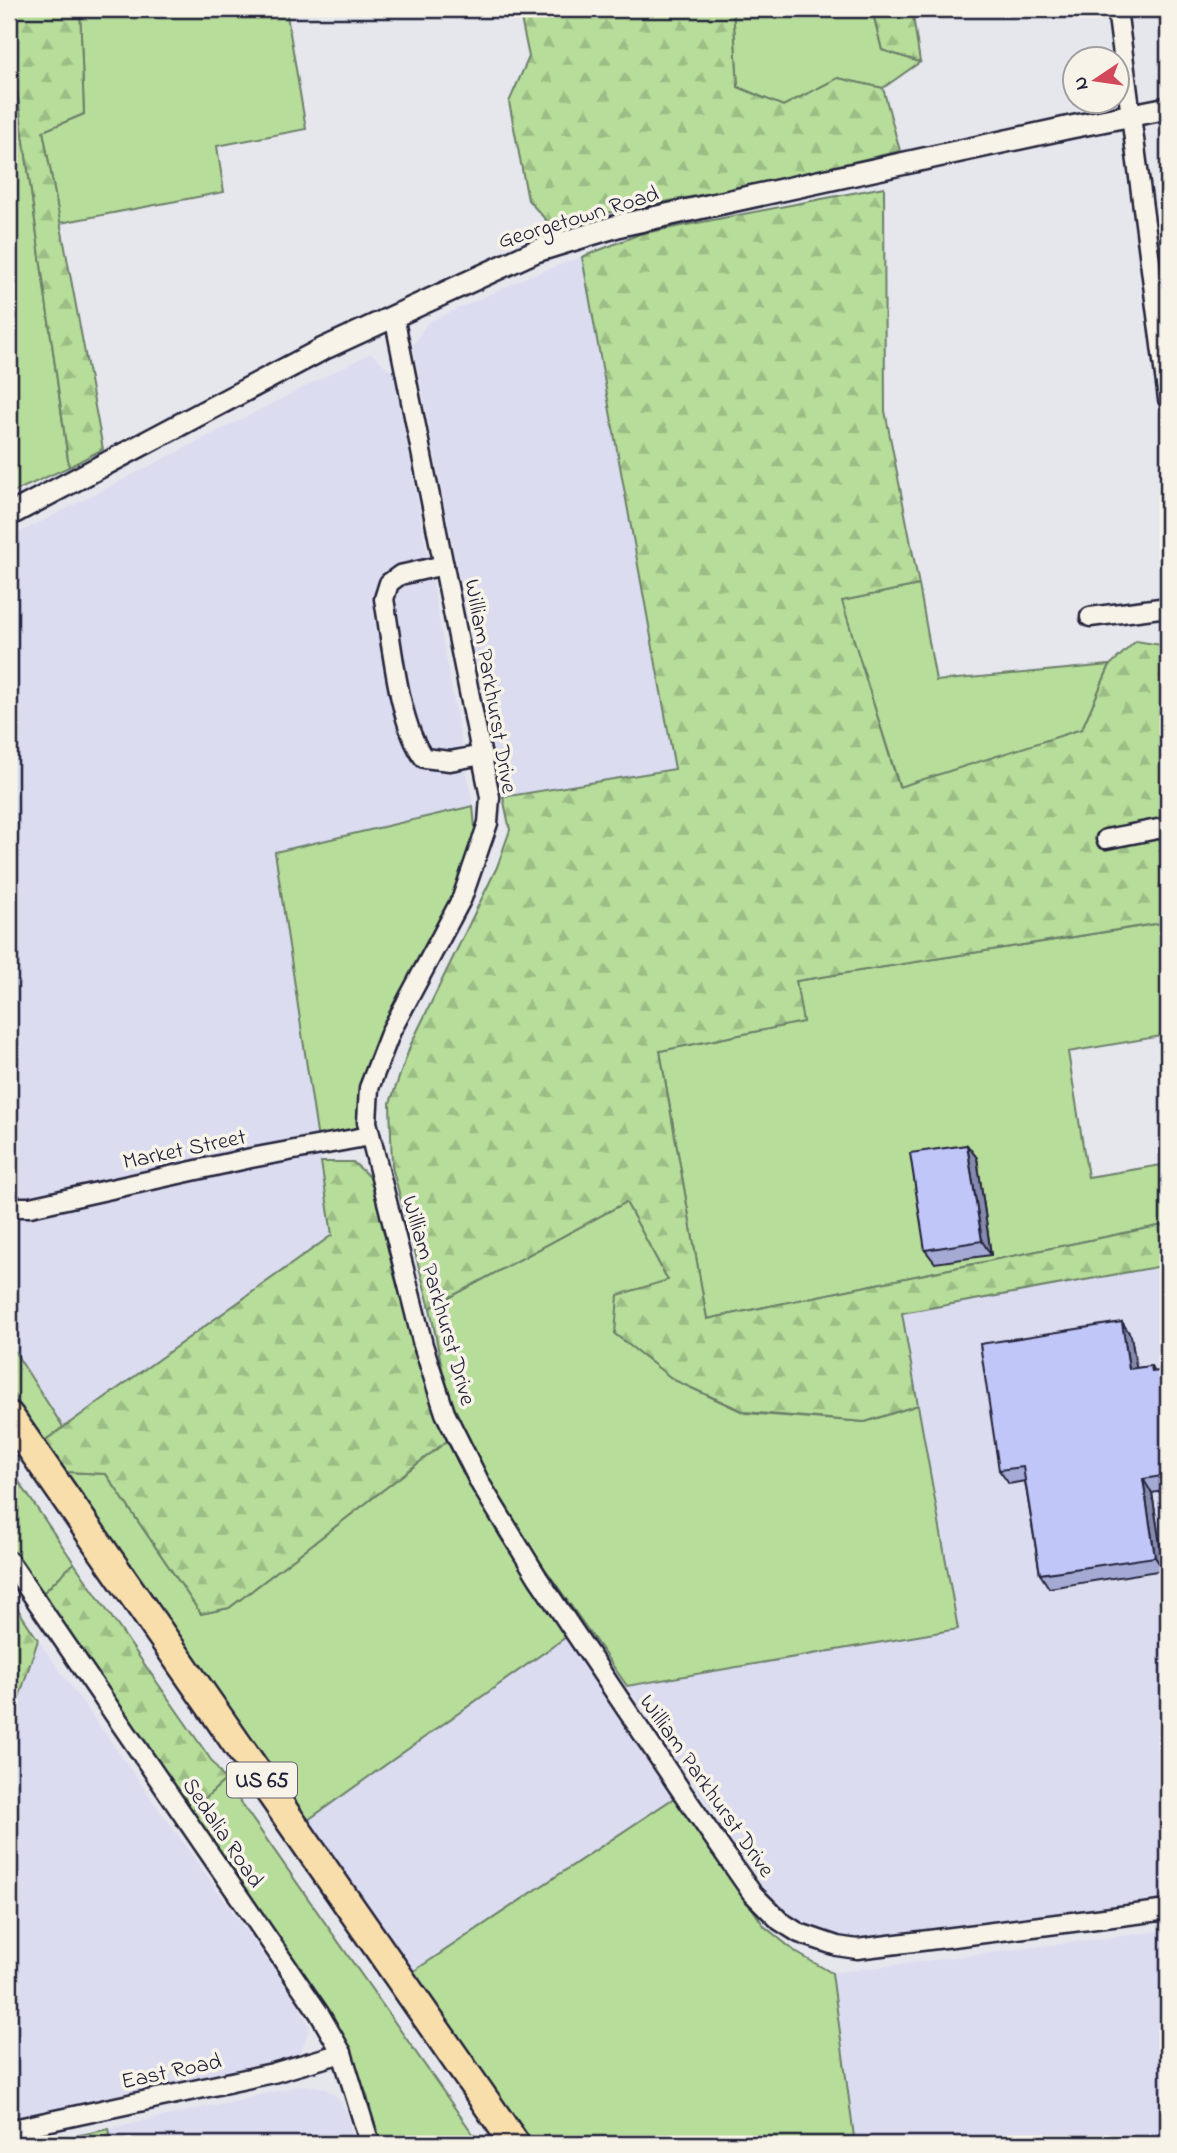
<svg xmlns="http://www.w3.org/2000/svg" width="1177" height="2153" viewBox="0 0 1177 2153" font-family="'Indie Flower',sans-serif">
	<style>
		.built { fill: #dbdcf0 }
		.grass { fill: #b6dd99; stroke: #6c806a; stroke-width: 2 }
		.forest { fill: url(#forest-firs); stroke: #6c806a; stroke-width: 2 }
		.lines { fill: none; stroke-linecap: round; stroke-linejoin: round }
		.minor-casing { stroke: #22223b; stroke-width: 23 }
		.tertiary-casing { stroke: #22223b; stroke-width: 26 }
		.trunk-casing { stroke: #22223b; stroke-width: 33 }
		.minor { stroke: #f7f3e8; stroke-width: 18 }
		.tertiary { stroke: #f7f3e8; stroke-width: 21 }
		.trunk { stroke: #f8deab; stroke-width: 28 }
		.wall { fill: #a5aad5; stroke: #22223b; stroke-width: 2 }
		.shaded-wall { fill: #868bae; stroke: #22223b; stroke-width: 2 }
		.building { fill: #c0c6f8; stroke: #22223b; stroke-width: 2 }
		.labels { text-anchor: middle; stroke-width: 7; stroke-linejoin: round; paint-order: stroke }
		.shield { fill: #f7f3e8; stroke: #62616f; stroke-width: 2 }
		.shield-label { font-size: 21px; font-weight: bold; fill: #22223b }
		.street-label { font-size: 23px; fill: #22223b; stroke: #f7f3e8 }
	</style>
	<defs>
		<pattern id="forest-firs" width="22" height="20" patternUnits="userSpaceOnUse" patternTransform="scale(1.75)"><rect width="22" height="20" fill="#b6dd99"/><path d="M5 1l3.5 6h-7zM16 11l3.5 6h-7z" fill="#9cbd85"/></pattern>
	</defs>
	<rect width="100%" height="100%" fill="#e6e6ed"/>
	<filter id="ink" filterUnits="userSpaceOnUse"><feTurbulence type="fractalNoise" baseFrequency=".0143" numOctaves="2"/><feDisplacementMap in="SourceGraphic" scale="14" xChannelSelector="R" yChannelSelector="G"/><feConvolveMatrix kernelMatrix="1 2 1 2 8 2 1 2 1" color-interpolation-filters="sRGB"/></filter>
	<g filter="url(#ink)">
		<g class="built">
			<path d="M582 257 675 770 503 797 413 346 427 323 527 277Z"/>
			<path d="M371 353 392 372 400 405 473 806 276 852 332 1235 63 1427 9 1343V538Z"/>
			<path d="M1168 1265V1906L865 1944 794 1927 768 1894 627 1686 957 1629 901 1313Z"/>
			<path d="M566 1637 677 1796 411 1973 305 1822Z"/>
			<path d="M38 1640 298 2003 310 2028 300 2053 279 2069 9 2123V1721L13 1716Z"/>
			<path d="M1168 1930V2144H855L832 1973Z"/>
			<path d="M304 2085 324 2088 337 2097 347 2113 354 2144H112L109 2129Z"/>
		</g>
		<g class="grass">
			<path d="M80 9H286L306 129 217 146 224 192 60 223 43 131 84 114Z"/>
			<path d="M733 9H872L882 50 920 62 883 88 838 78 783 106 738 87Z"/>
			<path d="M9 66 17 90 69 467 9 494Z"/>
			<path d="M919 585 936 681 1110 665 1082 729 900 788 841 601Z"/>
			<path d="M473 806 476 838 468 878 393 1013 366 1124 347 1139 319 1147 275 852Z"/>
			<path d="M1168 922V1035L1068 1052 1088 1177 1168 1164V1224L707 1319 660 1051 802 1022 796 981Z"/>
			<path d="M626 1202 668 1280 615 1334 674 1380 745 1413 865 1422 918 1405 958 1629 627 1686 509 1517 466 1443 443 1373 430 1308Z"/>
			<path d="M9 1343 63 1427 43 1442 9 1388Z"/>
			<path d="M447 1441 500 1537 566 1637 305 1822 67 1472 106 1474 201 1614 229 1608Z"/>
			<path d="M9 1467 74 1563 41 1595 9 1548Z"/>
			<path d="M225 1780 480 2144H378L367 2095 339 2028 191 1811Z"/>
			<path d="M677 1796 764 1926 797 1953 832 1973 855 2144H528L411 1973Z"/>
			<path d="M109 2129 112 2144H38Z"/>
		</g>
		<g class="forest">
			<path d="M9 9H80L84 114 43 131 103 449 69 467 17 90 9 66Z"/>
			<path d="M519 9H733L738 87 783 106 838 78 883 88 900 151 753 185 607 213 556 231 528 200 509 102 529 57Z"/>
			<path d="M872 9H912L920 62 882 50Z"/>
			<path d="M884 187 885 411 919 585 842 601 899 787 1082 729 1110 665 1136 641 1168 646V922L796 981 803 1022 660 1051 707 1319 1168 1224V1265L902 1313 918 1405 865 1422 745 1412 674 1380 615 1334 618 1295 668 1280 626 1202 430 1308 392 1167 390 1103 411 1044 497 867 510 830 503 797 675 769 582 257 640 234Z"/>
			<path d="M321 1162H353L372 1179 394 1275 425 1381 447 1441 229 1608 201 1614 106 1474 67 1472 43 1442 332 1235Z"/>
			<path d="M74 1563 225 1780 191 1811 41 1595Z"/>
			<path d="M9 1596 38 1640 13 1716 9 1721Z"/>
		</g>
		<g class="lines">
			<defs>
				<g id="minor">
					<path d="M1117 9 1168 399"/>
					<path d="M394 316 490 797 488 823 462 898 391 1031 369 1088 367 1122 423 1345 445 1413 481 1485 538 1578 682 1792 752 1893 780 1921 799 1933 837 1946 857 1949 1168 1910"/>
					<path d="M444 565 400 575 389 583 384 599C392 643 398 723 424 758L450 761 482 755"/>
					<path d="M1090 617 1168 607"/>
					<path d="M1106 839 1168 827"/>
					<path d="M9 1207H30L251 1158 370 1136"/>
					<path d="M9 1561 319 2013 342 2053 370 2144"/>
					<path d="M9 2130 273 2073 342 2053"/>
				</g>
				<path id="tertiary" d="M9 515 323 349 536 251 621 225 1071 127 1168 108"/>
				<path id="trunk" d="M9 1416 515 2144"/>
			</defs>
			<use href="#minor" class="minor-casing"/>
			<use href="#tertiary" class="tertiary-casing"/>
			<use href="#trunk" class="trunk-casing"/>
			<use href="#minor" class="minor"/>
			<use href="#tertiary" class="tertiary"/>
			<use href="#trunk" class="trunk"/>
		</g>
		<g class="wall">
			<path d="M967 1145 977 1158 991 1255 935 1263 925 1250Z"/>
			<path d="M1122 1322 1131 1336 1136 1368 1151 1366 1155 1372 1168 1370V1490L1152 1493 1164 1570 1049 1588 1040 1574 1025 1481 1009 1484 999 1470Z"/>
		</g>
		<g class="shaded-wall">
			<path d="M967 1145 977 1158 991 1255 982 1241Z"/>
			<path d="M1122 1322 1131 1336 1139 1383 1129 1369Z"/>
			<path d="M1143 1479 1152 1493 1164 1570 1155 1557Z"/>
		</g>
		<g class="building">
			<path d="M967 1145 982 1241 925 1250 910 1153Z"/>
			<path d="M1122 1322 1129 1369 1151 1366 1152 1372 1168 1370V1462H1167L1168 1475 1143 1479 1155 1557 1040 1574 1023 1467 999 1470 980 1344Z"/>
		</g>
	</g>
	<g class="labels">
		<rect class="shield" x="227" y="1762.5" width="70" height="35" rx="5"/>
		<g class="shield-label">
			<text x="262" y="1787">US 65</text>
		</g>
		<g class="street-label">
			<text transform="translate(578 216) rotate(-17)" y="8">Georgetown Road</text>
			<text transform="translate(492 686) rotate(80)" y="8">William Parkhurst Drive</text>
			<text transform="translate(184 1148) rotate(-12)" y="8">Market Street</text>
			<text transform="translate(440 1300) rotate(74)" y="8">William Parkhurst Drive</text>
			<text transform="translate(708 1785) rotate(55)" y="8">William Parkhurst Drive</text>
			<text transform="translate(224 1832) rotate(56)" y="8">Sedalia Road</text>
			<text transform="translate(171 2070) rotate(-12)" y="8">East Road</text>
		</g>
	</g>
	<rect width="1177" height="2153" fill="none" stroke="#f7f3e8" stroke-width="35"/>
	<rect x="18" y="18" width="1142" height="2118" fill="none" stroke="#22223b" stroke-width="2.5" filter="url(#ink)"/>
	<g transform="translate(1096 80) rotate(257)"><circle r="33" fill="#f7f3e8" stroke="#a29fa3" stroke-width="2"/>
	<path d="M0-5L12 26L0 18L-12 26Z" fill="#d1495b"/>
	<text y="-10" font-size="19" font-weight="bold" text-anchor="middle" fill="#22223b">N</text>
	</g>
</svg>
